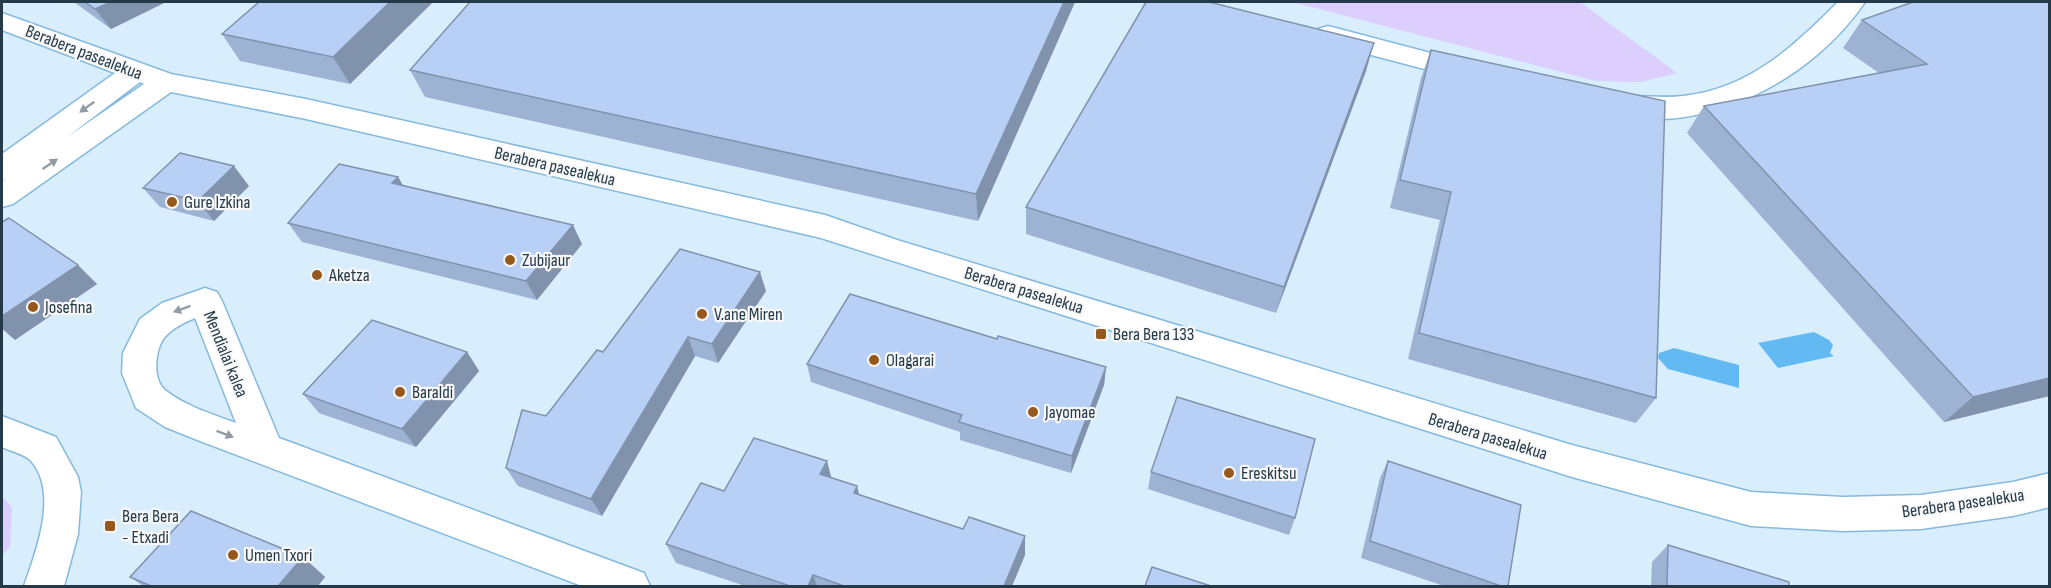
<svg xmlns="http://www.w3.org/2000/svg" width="2051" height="588" viewBox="0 0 2051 588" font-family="'Sofia Sans Condensed',sans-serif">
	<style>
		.green { fill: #dccefd }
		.water { fill: #63baf3 }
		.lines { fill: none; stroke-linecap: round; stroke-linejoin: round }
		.street-casing { stroke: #85b9dd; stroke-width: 3 }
		.street { fill: #fff; fill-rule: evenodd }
		.wall { fill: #9eb3d3 }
		.shaded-wall { fill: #8192ac }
		.building { fill: #b8d0f5; stroke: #8192ac; stroke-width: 1.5 }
		.oneway { fill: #929ca4 }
		.poi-dot { fill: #97581e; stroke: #f7f7f7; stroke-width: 2 }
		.labels { text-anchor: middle; stroke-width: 4.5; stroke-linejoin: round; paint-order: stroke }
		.street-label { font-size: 18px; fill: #243a48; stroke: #f7f7f7 }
		.poi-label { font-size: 18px; fill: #243a48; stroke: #f7f7f7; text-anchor: start }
	</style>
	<rect width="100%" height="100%" fill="#d9eefd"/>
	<g class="green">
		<path d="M1292 2H1580L1677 73 1641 82 1596 81Z"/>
		<path d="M2 496 12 508 10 547 2 556Z"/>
	</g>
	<g class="water">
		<path d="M1814 332 1829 340 1833 345 1830 353 1834 356 1778 368 1758 343Z"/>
		<path d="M1674 348 1739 365V388L1668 369 1658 358 1659 353Z"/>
	</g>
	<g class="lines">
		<defs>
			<g id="street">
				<path d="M1838 2H1865C1813 79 1703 139 1609 113L1605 106 1609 99C1631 93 1659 99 1683 96 1749 89 1793 47 1838 2Z"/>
				<path d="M2 13 171 74 306 99 825 215 897 240 1572 445 1751 492 1843 497 1921 495 2013 482 2050 473V507L2013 516 1921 529 1843 531 1751 526 1572 477 821 238 306 119 171 92 13 204 2 207V181L5 179 2 180V154L115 73 2 30ZM140 82 144 84 67 137Z"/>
				<path d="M1328 26 1480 66 1484 72 1480 78 1470 81 1318 41 1315 35 1318 29Z"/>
				<path d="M205 288 217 292 222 301 279 438 644 573 650 586H582L200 441 165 427 136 408 122 373 123 353 140 319 162 303ZM195 318 236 423C212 414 185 406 165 390 152 379 155 350 164 338 171 329 185 322 195 318Z"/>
				<path d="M2 416 56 437 78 477 81 492 78 534 64 586H24C36 552 59 492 31 461 25 454 10 451 2 447Z"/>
			</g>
		</defs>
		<use href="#street" class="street-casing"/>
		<use href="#street" class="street"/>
	</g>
	<g class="wall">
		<path d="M74 2H166L111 29Z"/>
		<path d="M259 2H433L350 84 240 61 222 34Z"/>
		<path d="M1075 2 978 221 425 97 410 70Z"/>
		<path d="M2049 2V396L1944 422 1687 133 1704 106 1879 73 1843 48 1862 20Z"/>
		<path d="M1431 50 1656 398 1636 423 1408 359 1440 220 1390 208 1421 78Z"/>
		<path d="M1366 71 1276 313 1026 234V207Z"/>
		<path d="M398 177 403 186 582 244 537 300 302 242 288 223Z"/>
		<path d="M249 186 214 221 160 207 143 188Z"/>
		<path d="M2 222 97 284 15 340 2 329Z"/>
		<path d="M766 291 718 363 695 356 602 516 518 486 506 468 546 416 603 352Z"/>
		<path d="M997 339 1106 367 1104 385 1071 473 960 440V432L811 382 807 364Z"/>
		<path d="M467 352 479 371 416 447 319 413 303 394Z"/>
		<path d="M1388 461 1508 586H1444L1361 558 1380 478Z"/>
		<path d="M1151 472 1295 518 1289 535 1148 489Z"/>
		<path d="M832 478 859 494 963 529 1025 536V555L1012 586H745L676 563 666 544 724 491Z"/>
		<path d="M1668 545 1789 586H1651L1652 562Z"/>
		<path d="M303 557 325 577 318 586H143L130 577Z"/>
	</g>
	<g class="shaded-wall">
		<path d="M111 2H166L111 29 95 9Z"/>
		<path d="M390 2H433L350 84 333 57Z"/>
		<path d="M1064 2H1075L978 221 976 194Z"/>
		<path d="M1374 43 1366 71 1276 313 1284 287Z"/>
		<path d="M234 166 249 186 214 221 198 201Z"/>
		<path d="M398 177 410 197 392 183Z"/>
		<path d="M573 225 582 244 537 300 526 281Z"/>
		<path d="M78 265 97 284 15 340 2 328V316Z"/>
		<path d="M760 272 766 291 718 363 712 344Z"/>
		<path d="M688 337 695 356 602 516 591 499Z"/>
		<path d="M467 352 479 371 416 447 402 429Z"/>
		<path d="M1106 367 1104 385 1071 473 1072 456Z"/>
		<path d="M2049 378V396L1944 422 1973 397Z"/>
		<path d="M827 461 832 480 820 474Z"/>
		<path d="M857 486 862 506 854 493Z"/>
		<path d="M1025 536V555L1012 586H1004Z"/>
		<path d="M303 557 325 577 318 586H278Z"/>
		<path d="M813 575 817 586H808Z"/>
	</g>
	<g class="building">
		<path d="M85 2H111L95 9Z"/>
		<path d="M259 2H390L333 57 222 34Z"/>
		<path d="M470 2H1064L976 194 410 70Z"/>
		<path d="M1146 2H1209L1374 43 1284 287 1026 207Z"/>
		<path d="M1913 2H2049V378L1973 397 1704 106 1927 64 1862 20Z"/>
		<path d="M1431 50 1665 101 1656 398 1419 333 1451 192 1400 180Z"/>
		<path d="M180 153 234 166 198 201 143 188Z"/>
		<path d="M339 164 398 177 392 183 573 225 526 281 288 223Z"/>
		<path d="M9 218 78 265 2 316V222Z"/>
		<path d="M680 249 760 272 712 344 688 337 591 499 506 468 522 410 546 416 597 350 603 352Z"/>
		<path d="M850 294 997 339 998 336 1106 367 1072 456 959 422 962 415 807 364Z"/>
		<path d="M372 320 467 352 402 429 303 394Z"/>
		<path d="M1177 397 1315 439 1295 518 1151 472Z"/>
		<path d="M754 438 827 461 820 474 857 486 854 493 963 529 969 517 1025 536 1004 586H844L813 575 808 586H790L666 544 701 483 724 491Z"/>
		<path d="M1388 461 1521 505 1508 586H1501L1370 541Z"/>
		<path d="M191 511 303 557 278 586H151L130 577Z"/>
		<path d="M1668 545 1789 582V586H1667Z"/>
		<path d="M1152 567 1211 586H1145Z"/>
	</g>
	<defs><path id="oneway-solid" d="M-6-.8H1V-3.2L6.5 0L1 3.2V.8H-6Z" transform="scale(1.5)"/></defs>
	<g class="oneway">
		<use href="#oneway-solid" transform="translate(87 107) rotate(144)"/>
		<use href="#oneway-solid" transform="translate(50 164) rotate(-34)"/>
		<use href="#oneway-solid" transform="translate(182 309) rotate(160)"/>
		<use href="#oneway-solid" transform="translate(225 434) rotate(21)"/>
	</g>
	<g class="poi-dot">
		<circle cx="172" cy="202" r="6"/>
		<circle cx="510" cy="260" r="6"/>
		<circle cx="317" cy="275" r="6"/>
		<circle cx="33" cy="307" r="6"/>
		<circle cx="702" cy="314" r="6"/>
		<rect x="1095" y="328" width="12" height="12" rx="3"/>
		<circle cx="874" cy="360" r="6"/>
		<circle cx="400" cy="392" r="6"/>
		<circle cx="1033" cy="412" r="6"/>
		<circle cx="1229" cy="473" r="6"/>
		<rect x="104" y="520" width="12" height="12" rx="3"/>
		<circle cx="233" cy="555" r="6"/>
	</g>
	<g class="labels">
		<g class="street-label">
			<text transform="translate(84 52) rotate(21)" y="6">Berabera pasealekua</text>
			<text transform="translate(555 166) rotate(13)" y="6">Berabera pasealekua</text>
			<text transform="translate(1024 290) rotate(17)" y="6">Berabera pasealekua</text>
			<text transform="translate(226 354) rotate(68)" y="6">Mendialai kalea</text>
			<text transform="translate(1488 436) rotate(17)" y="6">Berabera pasealekua</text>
			<text transform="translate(1963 503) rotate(-8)" y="6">Berabera pasealekua</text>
		</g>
		<g class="poi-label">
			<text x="184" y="208">Gure Izkina</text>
			<text x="522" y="266">Zubijaur</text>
			<text x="329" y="281">Aketza</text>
			<text x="45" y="313">Josefina</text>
			<text x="714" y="320">V.ane Miren</text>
			<text x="1113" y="340">Bera Bera 133</text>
			<text x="886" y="366">Olagarai</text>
			<text x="412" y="398">Baraldi</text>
			<text x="1045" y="418">Jayomae</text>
			<text x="1241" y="479">Ereskitsu</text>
			<text x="122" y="522">Bera Bera<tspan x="122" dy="21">- Etxadi</tspan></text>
			<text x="245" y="561">Umen Txori</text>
		</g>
	</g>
	<rect width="2051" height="588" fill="none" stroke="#243a48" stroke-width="6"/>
</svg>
